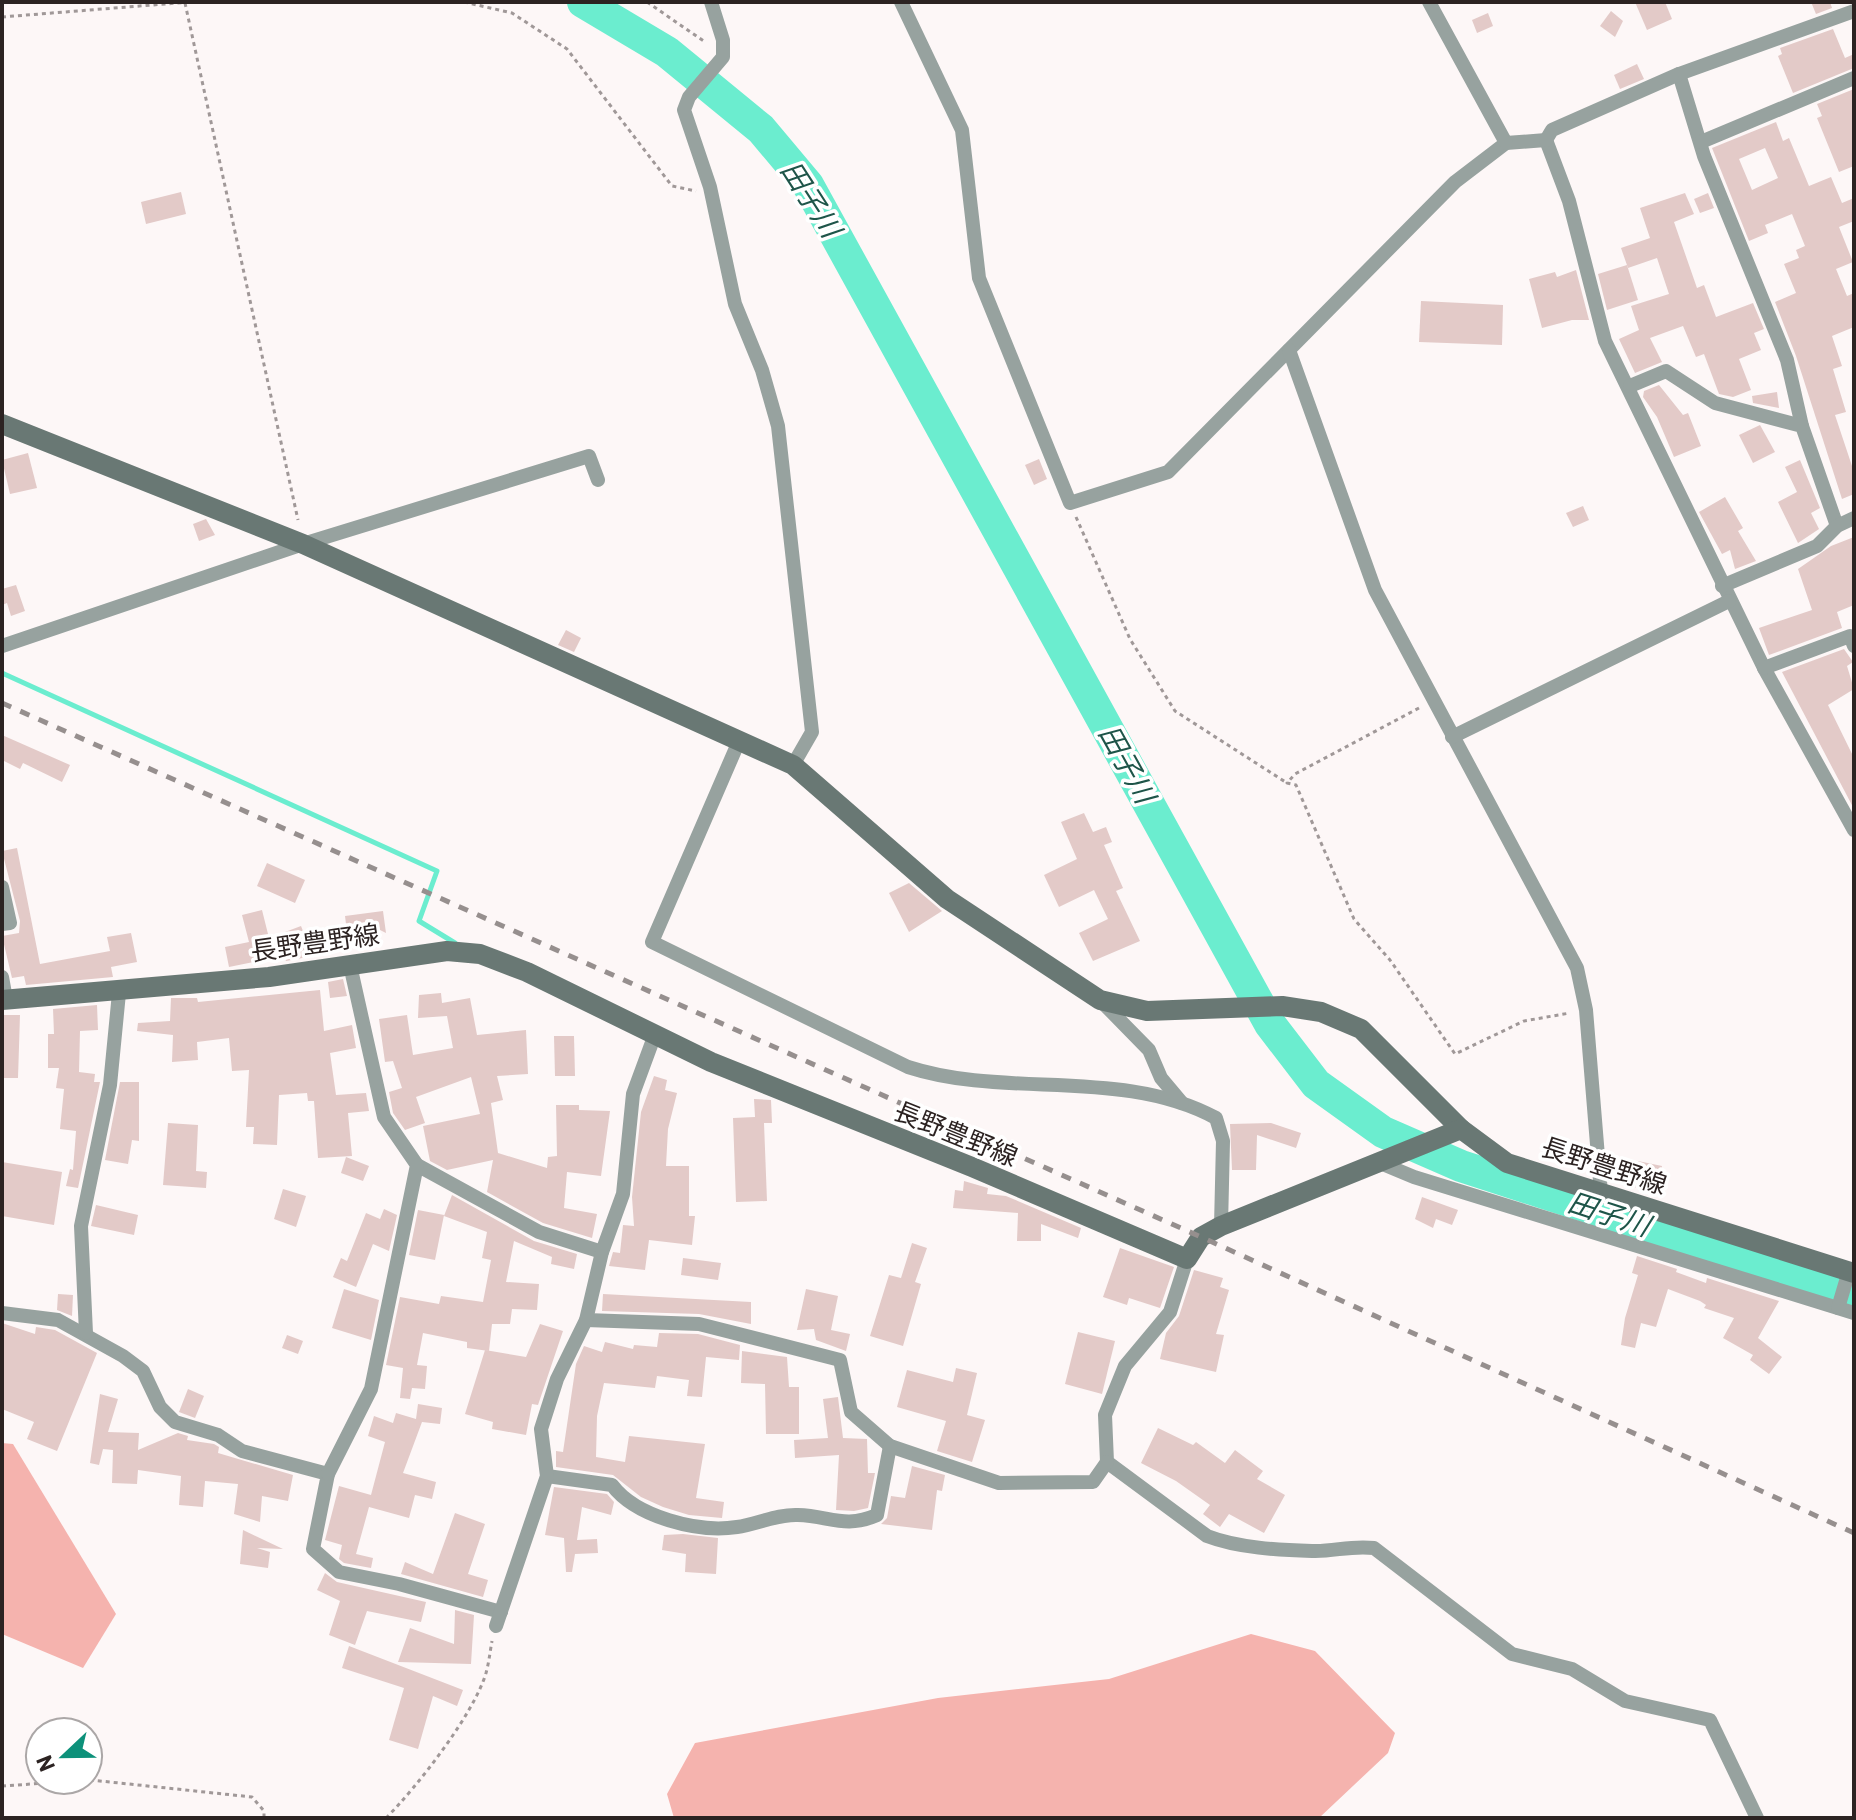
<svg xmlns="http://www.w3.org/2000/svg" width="1856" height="1820" viewBox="0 0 1856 1820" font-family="Barlow,'Noto Sans JP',sans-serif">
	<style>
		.green { fill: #f5b3ae }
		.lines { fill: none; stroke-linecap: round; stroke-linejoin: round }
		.stream { stroke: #6bedcf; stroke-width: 5 }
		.river { stroke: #6bedcf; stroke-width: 32 }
		.building { fill: #e3cac8; fill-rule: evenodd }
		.path { stroke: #a09898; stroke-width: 3; stroke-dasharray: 4 4; stroke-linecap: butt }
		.street { stroke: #97a29f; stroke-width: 14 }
		.secondary { stroke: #697874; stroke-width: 20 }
		.rail { stroke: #968f8e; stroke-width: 5; stroke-dasharray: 10 10; stroke-linecap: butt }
		.labels { text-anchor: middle; stroke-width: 7; stroke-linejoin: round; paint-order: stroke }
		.street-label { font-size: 26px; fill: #2c2322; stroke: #fff }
		.water-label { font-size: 28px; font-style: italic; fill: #1e5549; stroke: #fff }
	</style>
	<rect width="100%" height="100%" fill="#fdf7f7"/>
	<g class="green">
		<path d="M2 1443 13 1444 116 1614 83 1668 2 1634Z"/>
		<path d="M1251 1634 1315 1651 1395 1733 1388 1753 1319 1818H674L667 1794 695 1743 938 1698 1109 1679Z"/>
	</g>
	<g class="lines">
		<path class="stream" d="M2 673 437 871 419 921 455 943"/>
		<path class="river" d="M583 2 667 52 761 129 808 185 1270 1024 1316 1084 1383 1132 1461 1166 1854 1294"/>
	</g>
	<g class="building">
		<path d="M1635 2H1665L1672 19 1647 30Z"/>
		<path d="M1811 2H1830L1832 8 1816 14Z"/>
		<path d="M1611 11 1623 21 1615 37 1600 26Z"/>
		<path d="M1488 13 1493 26 1477 33 1472 20Z"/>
		<path d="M1833 29 1845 58 1854 54V68L1793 93 1778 56 1782 54 1780 48Z"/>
		<path d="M1637 64 1644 79 1620 89 1614 75Z"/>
		<path d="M1854 89V166L1839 172 1817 118 1822 116 1817 104Z"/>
		<path d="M1776 122 1783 141 1789 138 1809 186 1831 177 1842 203 1854 198V221L1839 227 1853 262 1836 269 1847 296 1854 293V327L1832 336 1842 366 1833 369 1846 412 1835 415 1854 472V494L1842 499 1796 356 1775 302 1796 293 1784 264 1799 258 1796 250 1805 246 1792 214 1765 225 1768 233 1749 241 1712 148ZM1765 148 1778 178 1752 190 1739 159Z"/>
		<path d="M181 192 186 214 146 224 141 202Z"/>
		<path d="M1685 193 1694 214 1674 222 1697 288 1704 285 1716 317 1753 303 1764 329 1754 333 1761 350 1739 359 1751 390 1733 397 1719 394 1704 354 1696 357 1683 326 1650 338 1662 362 1635 373 1619 339 1639 330 1631 306 1669 294 1657 258 1628 268 1621 248 1650 238 1640 208Z"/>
		<path d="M1708 193 1714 208 1700 213 1694 199Z"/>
		<path d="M1627 265 1638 300 1607 310 1598 274Z"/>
		<path d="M1576 270 1589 320H1572L1542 328 1529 279 1555 272 1557 277Z"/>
		<path d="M1421 301 1503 305 1502 345 1419 342Z"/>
		<path d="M1659 385 1683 415 1688 413 1701 446 1674 457 1657 417 1643 397 1644 391Z"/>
		<path d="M1777 392 1779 408 1753 403 1752 396Z"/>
		<path d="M1760 425 1775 452 1753 463 1739 435Z"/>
		<path d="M28 453 37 488 10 494 2 460Z"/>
		<path d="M1039 459 1047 479 1034 485 1025 465Z"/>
		<path d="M1800 460 1820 508 1811 513 1819 529 1798 543 1778 502 1797 492 1785 467Z"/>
		<path d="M1725 497 1743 528 1738 531 1756 561 1735 569 1730 550 1722 554 1699 512Z"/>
		<path d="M1583 506 1589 520 1573 527 1566 513Z"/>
		<path d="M206 519 215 535 199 541 193 524Z"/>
		<path d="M1854 537V605L1837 612 1842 628 1769 655 1759 628 1812 610 1798 569 1831 546Z"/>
		<path d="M16 585 25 611 11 616 7 603 2 605V589Z"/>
		<path d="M566 630 581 638 574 652 558 645Z"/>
		<path d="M1844 649 1853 662 1847 666 1854 689 1828 705 1854 758V809L1782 672Z"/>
		<path d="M2 735 70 765 62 782 23 763 20 769 2 760Z"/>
		<path d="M1084 813 1093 832 1106 827 1112 842 1104 845 1123 888 1116 891 1140 941 1093 961 1079 933 1108 919 1094 890 1059 907 1044 875 1077 859 1061 822Z"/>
		<path d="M17 848 40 964 110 951 107 937 131 933 137 962 111 967 113 977 26 985 24 976 12 978 2 936 19 933 20 921 2 851Z"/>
		<path d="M267 863 305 880 295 903 257 886Z"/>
		<path d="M909 883 942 911 909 932 889 893Z"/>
		<path d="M262 910 269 938 301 926 313 956 286 961 284 956 229 967 225 947 249 942 242 915Z"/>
		<path d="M383 911 386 933 376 928 347 932 345 916Z"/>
		<path d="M343 979 347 996 330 998 328 982Z"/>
		<path d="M320 990 324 1031 352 1025 356 1048 330 1053 336 1095 366 1093 369 1111 348 1113 352 1156 318 1158 314 1101H308L307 1093 279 1095 277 1145 253 1144 254 1127H246L249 1070 232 1071 229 1038 197 1042 198 1060 172 1062 173 1035 137 1031 138 1023 170 1021 171 998H197L198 1002Z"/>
		<path d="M441 993 442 1003 470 998 477 1035 526 1030 528 1074 497 1076 503 1100 491 1103 498 1153 547 1168 548 1157 557 1156 556 1105H579V1110L610 1111 601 1176 567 1172 564 1208 597 1214 592 1238 543 1223 487 1192 493 1160 447 1170 430 1161 423 1126 480 1114 471 1077 416 1097 425 1123 405 1130 393 1113 389 1092 402 1088 393 1061 385 1062 379 1019 407 1015 413 1055 453 1048 447 1016 418 1018 419 995Z"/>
		<path d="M97 1005 98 1030 80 1031 79 1072 95 1074 94 1082H100L78 1188 66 1186 70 1169 73 1170 76 1131 60 1129 64 1089 56 1088 59 1068H48V1034H54L53 1009Z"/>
		<path d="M2 1015H20L18 1078H2Z"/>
		<path d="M554 1036H574L575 1076H555Z"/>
		<path d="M654 1076 667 1080 665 1090 677 1093 668 1129 666 1166H689V1216H695L692 1245 649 1240 645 1270 609 1266 613 1252 620 1253 623 1225 634 1226 632 1197 641 1112Z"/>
		<path d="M120 1082H139V1141L132 1140 128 1164 105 1160Z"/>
		<path d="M754 1099 771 1100 772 1123H764L767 1201 736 1202 733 1118 755 1117Z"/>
		<path d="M168 1123 198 1125 196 1171 207 1172 206 1188 163 1185Z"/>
		<path d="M1271 1123 1301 1133 1296 1148 1257 1135 1256 1170H1232L1230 1124Z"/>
		<path d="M346 1157 369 1166 363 1181 341 1173Z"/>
		<path d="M1638 1161 1662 1166 1657 1191 1633 1187Z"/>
		<path d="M2 1162 62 1172 54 1225 2 1216Z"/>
		<path d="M964 1181 988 1188 987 1194 1006 1196 1081 1228 1078 1238 1041 1224V1241H1017L1018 1213 953 1208 955 1190 963 1191Z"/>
		<path d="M283 1189 306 1196 296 1227 274 1219Z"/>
		<path d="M452 1195 534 1241 577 1254 574 1269 551 1264 552 1257 514 1241 506 1282 539 1284 537 1310 512 1309 510 1324H492L489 1351 467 1348V1342L423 1333 417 1365 427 1366 425 1389 412 1388 410 1399 400 1398 403 1368 386 1365 400 1297 439 1304 441 1296 483 1302 491 1260 482 1258 487 1232 444 1216Z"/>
		<path d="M1422 1197 1458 1210 1452 1225 1436 1219 1433 1228 1415 1219Z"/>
		<path d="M96 1205 138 1215 134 1235 91 1226Z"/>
		<path d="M384 1209 397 1215 389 1251 373 1244 356 1287 333 1277 341 1258 347 1261 366 1213 380 1219Z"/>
		<path d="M418 1210 444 1215 435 1260 409 1255Z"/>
		<path d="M912 1243 927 1248 915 1282 921 1284 903 1346 870 1336 889 1275 901 1278Z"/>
		<path d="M1120 1248 1174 1267 1160 1308 1129 1298 1127 1305 1103 1297Z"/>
		<path d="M1637 1256 1677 1269 1676 1272 1706 1283 1707 1278 1779 1301 1758 1338 1782 1357 1769 1374 1750 1360 1753 1355 1723 1338 1734 1318 1704 1308 1706 1305 1700 1301 1668 1289 1656 1327 1641 1323 1635 1348 1621 1345 1625 1318 1638 1275 1632 1273Z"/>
		<path d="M683 1258 721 1263 718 1280 681 1275Z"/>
		<path d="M1194 1270 1223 1278 1220 1287 1229 1290 1216 1334 1224 1335 1216 1372 1160 1359 1166 1333 1179 1316Z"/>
		<path d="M344 1289 379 1300 371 1340 332 1328Z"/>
		<path d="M806 1289 838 1296 831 1330 850 1334 846 1351 816 1340 814 1329 797 1330Z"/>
		<path d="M58 1294 73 1295 72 1316 57 1310Z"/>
		<path d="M603 1294 751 1302V1324L699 1314 602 1311Z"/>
		<path d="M2 1323 35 1334 36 1327 55 1330 97 1353 57 1451 27 1439 34 1422 2 1409Z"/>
		<path d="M540 1324 563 1331 538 1405 532 1404 526 1435 492 1429 493 1422 465 1414 485 1350 526 1357Z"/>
		<path d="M1078 1332 1115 1341 1102 1394 1065 1384Z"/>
		<path d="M659 1333 698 1334 740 1345 739 1360 706 1357 702 1397 687 1396 689 1380 657 1376 655 1388 604 1383 597 1416 596 1457 625 1462 629 1436 705 1444 696 1498 724 1502 722 1518 689 1515 663 1507 641 1497 613 1475 556 1467V1451L563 1452 576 1364 584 1346 602 1352 605 1342 633 1349 634 1345 657 1347Z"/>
		<path d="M287 1335 303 1341 298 1354 282 1348Z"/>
		<path d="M742 1351 787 1357 789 1387H799V1434H766L765 1384 741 1383Z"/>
		<path d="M956 1368 977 1373 967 1415 985 1420 972 1462 937 1451 946 1421 897 1407 907 1370 953 1382Z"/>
		<path d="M188 1389 204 1396 195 1418 179 1412Z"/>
		<path d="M100 1394 118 1399 108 1432 139 1433 138 1450 178 1433 188 1436 187 1440 214 1444 219 1447 218 1453 293 1475 288 1501 262 1496 260 1522 234 1514 238 1484 205 1481 203 1507 179 1505 181 1476 138 1470 137 1484 112 1483 113 1450 103 1449 99 1465 90 1463Z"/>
		<path d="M838 1397 843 1438 867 1439 868 1473H875L868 1508 854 1511 836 1510 839 1455 795 1458 794 1440 828 1438 823 1399Z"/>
		<path d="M418 1404 442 1408 440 1424 422 1422 403 1473 436 1482 432 1499 415 1495 409 1518 369 1507 356 1554 373 1558 371 1568 344 1563 339 1559 342 1545 325 1540 339 1486 371 1495 385 1442 368 1436 374 1416 393 1423 396 1413 416 1419Z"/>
		<path d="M1158 1428 1193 1445 1196 1442 1225 1463 1235 1450 1263 1471 1257 1479 1285 1495 1264 1533 1229 1514 1220 1527 1203 1514 1210 1505 1176 1481 1141 1463Z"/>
		<path d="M912 1466 945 1475 942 1491 937 1490 932 1530 881 1524 887 1518 891 1496 905 1498Z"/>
		<path d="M554 1487 607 1494 614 1502 611 1515 582 1507 577 1540 597 1539 598 1553 575 1554 572 1572H566L564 1538 545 1535Z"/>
		<path d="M455 1513 485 1524 468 1574 488 1580 483 1597 401 1574 405 1562 433 1574Z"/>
		<path d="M243 1530 283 1549 257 1548 270 1552 268 1568 240 1564Z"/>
		<path d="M683 1534 718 1538 716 1574 685 1572 686 1554 662 1550 664 1535Z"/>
		<path d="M325 1573 337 1582 426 1602 421 1622 367 1611 355 1645 329 1635 340 1601 317 1590Z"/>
		<path d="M455 1610 474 1615 471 1664 398 1662 410 1628 454 1644Z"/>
		<path d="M349 1646 463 1690 457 1706 433 1696 418 1749 389 1740 404 1688 342 1668Z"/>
	</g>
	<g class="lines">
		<g class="path">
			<path d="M464 2 512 13 567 49 672 186 696 191"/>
			<path d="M647 2 705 42"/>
			<path d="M185 3 298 520"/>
			<path d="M2 17 190 2"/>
			<path d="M1076 517 1130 639 1175 711 1287 783"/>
			<path d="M1419 708 1295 774 1287 783 1296 785 1354 919 1390 960 1455 1054 1524 1021 1570 1013"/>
			<path d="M2 1786 91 1780 252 1797 264 1811V1818"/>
			<path d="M386 1818C417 1787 474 1714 486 1673 489 1662 490 1652 492 1641"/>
		</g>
		<g class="street">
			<path d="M711 2 723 40V57L689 97 684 110 710 187 735 304 762 370 778 426 812 732 793 765"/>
			<path d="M901 2 962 130 979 278 1070 503 1168 472 1455 182 1506 143 1546 140"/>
			<path d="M1429 2 1506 143"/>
			<path d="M1679 74 1704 156 1787 360 1802 426"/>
			<path d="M1546 140 1569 201 1605 341 1764 668 1854 830"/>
			<path d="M1546 140 1552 130 1679 74 1854 11"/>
			<path d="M1701 142 1854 78"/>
			<path d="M1289 350 1375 590 1577 968 1586 1010 1601 1193"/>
			<path d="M1630 386 1666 371 1715 403 1802 426 1837 526"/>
			<path d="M1722 586 1817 546 1837 526 1854 518"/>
			<path d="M2 646 303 544 589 456 598 480"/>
			<path d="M1764 668 1850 636 1854 646"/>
			<path d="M1452 737 1729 601"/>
			<path d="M739 741 652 942 908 1067C1006 1099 1122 1067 1216 1118L1223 1141 1221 1226"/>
			<path d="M2 887 10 923 2 924"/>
			<path d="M2 977 6 999"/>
			<path d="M1101 1001 1149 1050 1161 1078 1182 1103"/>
			<path d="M1378 1162 1414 1177 1854 1313"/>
			<path d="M417 1165 539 1232 602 1252"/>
			<path d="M1187 1259 1170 1312 1125 1366 1105 1415 1107 1462 1207 1536C1238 1548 1279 1550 1312 1551 1334 1552 1350 1545 1374 1548L1512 1654 1572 1669 1625 1701 1710 1720 1757 1818"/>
			<path d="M1838 1308 1849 1271"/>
			<path d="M2 1313 58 1320 123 1356 143 1371 160 1407 175 1422 218 1435 242 1451 328 1474 313 1549 339 1572 399 1584 501 1612"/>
			<path d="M586 1320 699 1324 840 1360 851 1412 890 1446 999 1483 1093 1482 1107 1462"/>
			<path d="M86 1333 81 1226 110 1085 119 993"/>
			<path d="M328 1474 371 1389 417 1165 384 1117 350 965"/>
			<path d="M547 1476 612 1485C636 1517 698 1533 737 1527 757 1524 778 1514 798 1515 830 1516 845 1529 877 1515L890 1446"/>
			<path d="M496 1626 547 1476 541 1429 557 1379 586 1320 602 1252 623 1194 633 1094 654 1037"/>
		</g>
		<g class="secondary">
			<path d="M2 424 303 544 793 765 947 899 1100 1000 1147 1011 1282 1006 1321 1012 1361 1029 1461 1129"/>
			<path d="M2 1000 269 977 447 951 480 954 527 972 711 1062 972 1167 1187 1259 1201 1237 1221 1226 1461 1129 1507 1163 1854 1273"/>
		</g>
		<path class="rail" d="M2 703 1201 1237 1854 1533"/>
	</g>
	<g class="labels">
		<g class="street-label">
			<text transform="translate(315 943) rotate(-8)" y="9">長野豊野線</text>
			<text transform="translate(956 1134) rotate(22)" y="9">長野豊野線</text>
			<text transform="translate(1604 1166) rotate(18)" y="9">長野豊野線</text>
		</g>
		<g class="water-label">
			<text transform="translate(811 199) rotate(57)" y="10">田子川</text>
			<text transform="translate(1127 764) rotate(61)" y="10">田子川</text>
			<text transform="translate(1609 1214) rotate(18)" y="10">田子川</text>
		</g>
	</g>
	<rect width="1856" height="1820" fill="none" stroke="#2c2322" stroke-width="8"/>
	<g transform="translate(64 1756) rotate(248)"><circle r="38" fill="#ffffff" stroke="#aba7a7" stroke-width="2"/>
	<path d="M0-6L14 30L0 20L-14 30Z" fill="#0d917a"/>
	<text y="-12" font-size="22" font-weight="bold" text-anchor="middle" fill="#2c2322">N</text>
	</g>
</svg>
